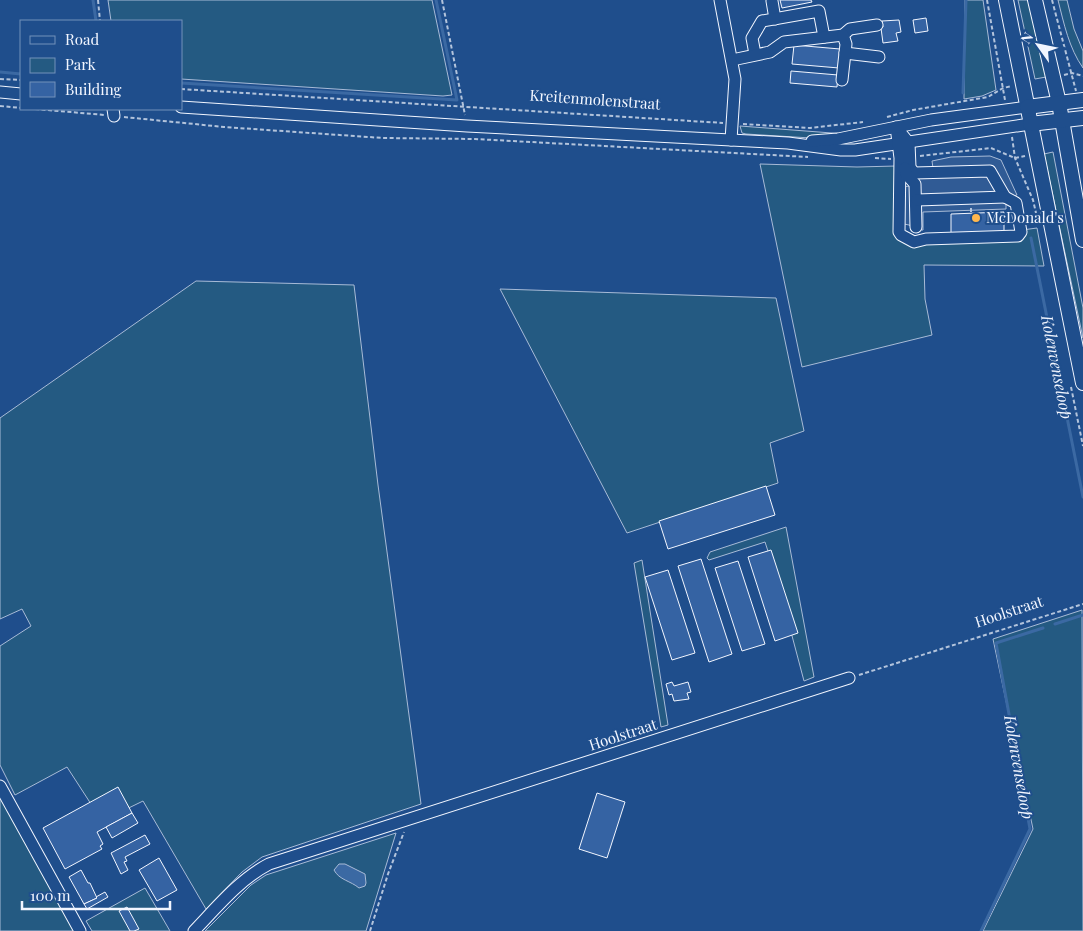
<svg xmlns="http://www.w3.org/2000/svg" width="1083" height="931" viewBox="0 0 1083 931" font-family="'Playfair Display',serif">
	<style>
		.green { fill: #245a82; stroke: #a8bbd7 }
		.parking { fill: #305b95; stroke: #a8bbd7 }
		.water { fill: #3b69a3; stroke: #a8bbd7 }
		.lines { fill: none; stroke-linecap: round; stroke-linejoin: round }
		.stream { stroke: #3b69a3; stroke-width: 3 }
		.building { fill: #3563a3; stroke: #f2f6ff }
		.minor-casing { stroke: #f2f6ff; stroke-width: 13 }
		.major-casing { stroke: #f2f6ff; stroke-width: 16 }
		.path { stroke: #b3c4dc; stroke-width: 2; stroke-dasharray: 4 2.5; stroke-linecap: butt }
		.minor { stroke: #1f4e8c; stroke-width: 11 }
		.major { stroke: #1f4e8c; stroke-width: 14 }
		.poi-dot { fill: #ffb74d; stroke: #1f4e8c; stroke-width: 2 }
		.labels { text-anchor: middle; stroke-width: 4; stroke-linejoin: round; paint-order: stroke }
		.street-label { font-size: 15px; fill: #f2f6ff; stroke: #1f4e8c }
		.poi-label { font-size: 15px; fill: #f2f6ff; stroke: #1f4e8c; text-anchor: start }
		.water-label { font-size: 16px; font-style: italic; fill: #f2f6ff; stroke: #1f4e8c }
	</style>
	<rect width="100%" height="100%" fill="#1f4e8c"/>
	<g class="green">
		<path d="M108 0H432L452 95 443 96 181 79V21H111Z"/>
		<path d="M965 0H983L996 90 982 96 964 99Z"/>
		<path d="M1018 0H1028L1046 77 1035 79Z"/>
		<path d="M1058 0H1067L1074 29 1083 51V68C1069 48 1064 24 1058 0Z"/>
		<path d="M740 126 845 134 811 138 746 134 742 133Z"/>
		<path d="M1053 152 1083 308V338L1044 154Z"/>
		<path d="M760 164 857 167 896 166 897 235 911 245 1037 228 1044 266 924 265 925 299 932 335 802 367Z"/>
		<path d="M196 281 354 285 378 485 421 804 262 857 242 872 206 909 143 801 102 821 67 767 15 795 0 765V646L31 626 22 609 0 619V418Z"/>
		<path d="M500 289 776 298 804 431 770 443 778 483 627 533Z"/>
		<path d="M786 527 814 677 804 681 791 632 794 631 765 542 709 560 707 558 710 552Z"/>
		<path d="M642 560 668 725 661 727 634 563Z"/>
		<path d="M1082 610 1083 931H983L1033 829 993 639Z"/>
		<path d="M0 794 76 931H0Z"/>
		<path d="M396 833 366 931H205L251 885 266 875Z"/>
		<path d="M145 888 170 931H92L86 921Z"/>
	</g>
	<path class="parking" d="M990 156 1001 160 1017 195 1010 197 1006 202V209L923 212V230H918L909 225 904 224 902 187 910 186 927 170 933 168 932 161 951 157Z"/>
	<path class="water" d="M339 864H345L365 874 366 883 365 886 359 888C351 881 339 880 334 870Z"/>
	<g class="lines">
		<g class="stream">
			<path d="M93 0 96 21"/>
			<path d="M0 72 21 74"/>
			<path d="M181 83 457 100 436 0"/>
			<path d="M963 93 966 0"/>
			<path d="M1031 238 1083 497"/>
			<path d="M1055 624 1083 615"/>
			<path d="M981 931 1030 829 996 643 1043 628"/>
		</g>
	</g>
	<g class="building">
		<path d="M780 0H811L812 2 782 8Z"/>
		<path d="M926 18 928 31 915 33 913 20Z"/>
		<path d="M899 20 901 32 896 33 898 41 883 43 881 28 883 27 882 21Z"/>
		<path d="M794 45 840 49 839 68 792 64Z"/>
		<path d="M791 71 838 75 837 87 790 83Z"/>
		<path d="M1004 212V232L951 233V214Z"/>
		<path d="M766 486 775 515 668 549 659 521Z"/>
		<path d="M771 550 798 633 775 641 748 557Z"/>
		<path d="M701 559 732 654 709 662 678 566Z"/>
		<path d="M738 561 765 644 742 651 715 568Z"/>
		<path d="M668 570 695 653 672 660 645 577Z"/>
		<path d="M672 682 674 686 688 682 691 692 687 693 689 699 674 701 672 694 669 695 666 684Z"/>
		<path d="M118 787 132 813 97 832 103 844 100 846 102 849 65 869 43 828Z"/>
		<path d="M597 793 625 802 607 858 579 849Z"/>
		<path d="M132 813 138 823 112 838 106 827Z"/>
		<path d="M145 835 150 844 125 857 127 861 124 862 128 870 121 874 111 853Z"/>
		<path d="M159 858 177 890 157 901 139 870Z"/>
		<path d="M81 870 88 883H90L97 898 84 904 69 877Z"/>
		<path d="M105 892 108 897 87 909 84 904 97 898 96 897Z"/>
		<path d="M127 907 139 929 134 931H130L119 911Z"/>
	</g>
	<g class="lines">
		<defs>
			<g id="minor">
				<path d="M720 0 735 79 731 140"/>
				<path d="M772 1 775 19"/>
				<path d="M845 53 879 57"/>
				<path d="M755 54 752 38 762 21 819 11 824 37"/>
				<path d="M732 60 770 52 784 42 843 35 850 29 877 25"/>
				<path d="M842 80 846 44 843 35"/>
				<path d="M0 92 21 94"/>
				<path d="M181 107 467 126 788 143 841 150H855L1030 124"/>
				<path d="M113 109 114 116"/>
				<path d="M896 127 909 143 910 167 914 173 990 171 1005 197 1016 203 1021 232 1018 236 926 239 914 242 901 235 899 232 900 158Z"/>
				<path d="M812 141 838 139 931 120 1027 107"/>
				<path d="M905 168 906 174 915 184 916 227"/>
				<path d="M917 200 1005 197"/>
				<path d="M0 786 80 931"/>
				<path d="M194 931C217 907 240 879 269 864L849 678"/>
			</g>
			<g id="major">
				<path d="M1006 0 1083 383"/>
				<path d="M1035 0 1059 103 1083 240"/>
				<path d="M1027 107 1083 100"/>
				<path d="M1030 124 1083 118"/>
			</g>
		</defs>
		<use href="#minor" class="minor-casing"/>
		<use href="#major" class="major-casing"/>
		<g class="path">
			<path d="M98 0 100 21"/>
			<path d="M442 0 465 115"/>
			<path d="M987 0 1005 100"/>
			<path d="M1052 0 1076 91"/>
			<path d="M1064 75 1072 73 1083 76"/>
			<path d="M0 79 21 80"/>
			<path d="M181 89 723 123"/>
			<path d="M0 106 21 108"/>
			<path d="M35 109 105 115"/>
			<path d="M124 117 224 127 383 138 475 139 808 157"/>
			<path d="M887 117 913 110 988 97 1003 88 1012 86"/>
			<path d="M743 124 810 128 863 122"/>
			<path d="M1012 137 1015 158 1033 200 1036 213"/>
			<path d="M920 156 991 148 1015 158"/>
			<path d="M875 158 891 159"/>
			<path d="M1015 158 1025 156"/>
			<path d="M971 208V213"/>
			<path d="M1071 387 1083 446"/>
			<path d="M859 675 1083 604"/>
			<path d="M370 931 388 874 404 832"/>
		</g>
		<use href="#minor" class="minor"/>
		<use href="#major" class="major"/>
	</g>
	<circle class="poi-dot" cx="976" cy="218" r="5"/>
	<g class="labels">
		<g class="street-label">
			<text transform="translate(595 100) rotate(4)" y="5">Kreitenmolenstraat</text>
			<text transform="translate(1009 612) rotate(-18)" y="5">Hoolstraat</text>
			<text transform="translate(623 735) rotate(-18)" y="5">Hoolstraat</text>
		</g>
		<g class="poi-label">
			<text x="986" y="223">McDonald's</text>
		</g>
		<g class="water-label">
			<text transform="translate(1057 367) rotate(79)" y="6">Kolenvenseloop</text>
			<text transform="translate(1019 767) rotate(80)" y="6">Kolenvenseloop</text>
		</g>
	</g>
	<rect x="20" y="20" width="162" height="90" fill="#1f4e8c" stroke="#7391ba"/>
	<rect x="30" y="36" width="25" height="8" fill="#1f4e8c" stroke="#7391ba"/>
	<text x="65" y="45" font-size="15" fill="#f2f6ff">Road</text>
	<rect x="30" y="58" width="25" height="15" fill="#245a82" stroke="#7391ba"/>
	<text x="65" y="70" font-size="15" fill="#f2f6ff">Park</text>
	<rect x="30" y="82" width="25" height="15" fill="#3563a3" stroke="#7391ba"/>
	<text x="65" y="95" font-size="15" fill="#f2f6ff">Building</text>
	<g transform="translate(1038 45) rotate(303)" stroke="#1f4e8c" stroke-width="4" paint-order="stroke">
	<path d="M0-4L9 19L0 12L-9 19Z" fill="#f2f6ff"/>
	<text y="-8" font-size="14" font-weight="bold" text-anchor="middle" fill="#f2f6ff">N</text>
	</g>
	<path d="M22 901v8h148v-8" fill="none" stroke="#f2f6ff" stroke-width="2.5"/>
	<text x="30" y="901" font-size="15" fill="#f2f6ff" stroke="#1f4e8c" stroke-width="4" paint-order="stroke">100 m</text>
</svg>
